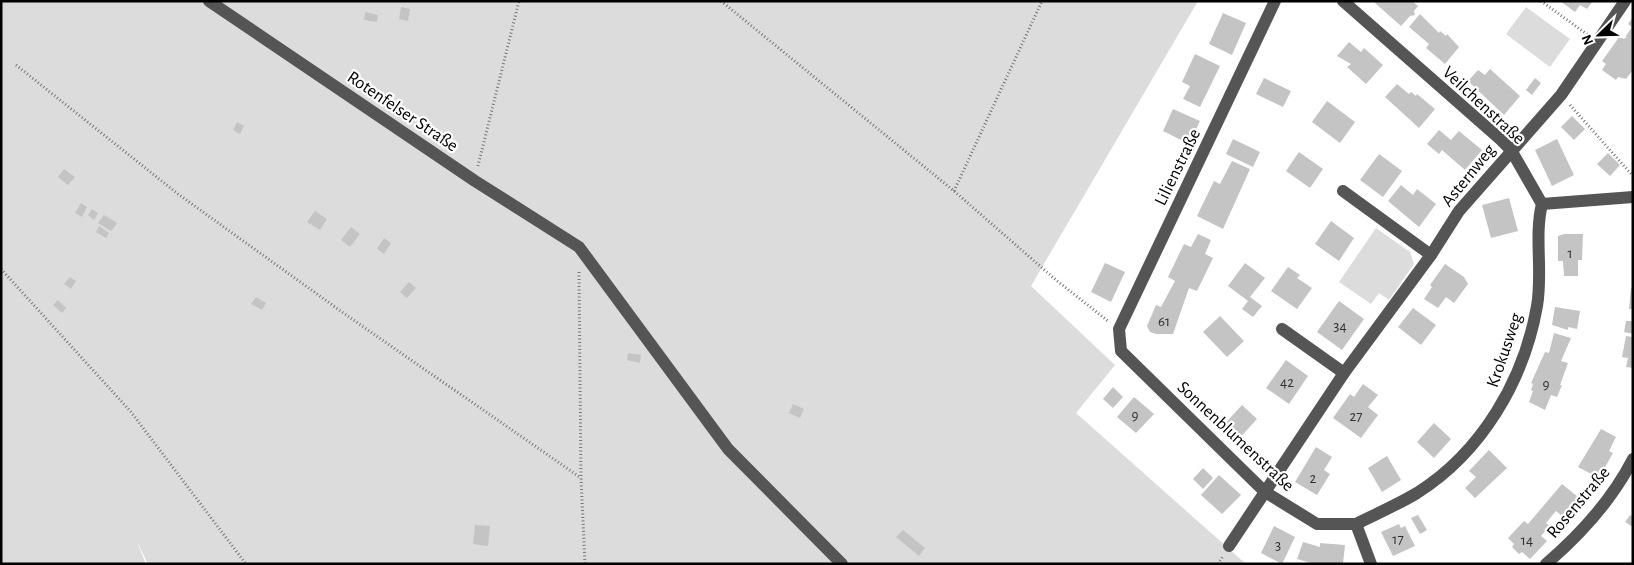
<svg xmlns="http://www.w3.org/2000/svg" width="1634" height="565" viewBox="0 0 1634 565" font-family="'Alegreya Sans',sans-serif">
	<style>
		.green { fill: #dcdcdc }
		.building { fill: #c4c4c4 }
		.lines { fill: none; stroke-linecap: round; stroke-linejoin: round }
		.path { stroke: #777; stroke-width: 3; stroke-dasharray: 1 2.5; stroke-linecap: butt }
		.minor { stroke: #555; stroke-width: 12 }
		.labels { text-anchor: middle; stroke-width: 4.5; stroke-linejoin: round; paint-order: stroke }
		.number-label { font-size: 15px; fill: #313131 }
		.street-label { font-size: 18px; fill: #000; stroke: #fff }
	</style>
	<rect width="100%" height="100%" fill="#fff"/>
	<g class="green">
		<path d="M1 1H1198L1031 286 1115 365 1076 413 1246 564H148L137 542 146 564H1Z"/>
		<path d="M1526 7 1570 39 1550 67 1506 34Z"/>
		<path d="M1376 228 1410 252 1414 264 1389 300 1379 293 1371 304 1339 282Z"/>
	</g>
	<g class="building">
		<path d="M1376 1H1412L1418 6 1414 11 1415 15 1410 16 1401 26 1375 3Z"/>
		<path d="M1560 1H1593L1587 9 1580 5 1575 12Z"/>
		<path d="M401 7 410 9 408 21 399 19Z"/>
		<path d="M365 12 378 15 377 22 364 20Z"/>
		<path d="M1223 13 1246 23 1232 55 1209 44Z"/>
		<path d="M1420 14 1439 33 1440 31 1446 36 1447 34 1459 47 1445 64 1426 48 1429 44 1409 27Z"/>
		<path d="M1633 17V70L1626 79 1618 77 1616 80 1602 70 1606 64 1602 61 1620 36 1624 39 1632 27 1628 24Z"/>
		<path d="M1349 42 1361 52 1364 48 1383 65 1366 84 1347 67 1351 64 1337 56Z"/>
		<path d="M1195 54 1220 66 1200 107 1183 99 1190 86 1182 82Z"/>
		<path d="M1490 69 1520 96 1504 115 1468 81 1478 70 1485 75Z"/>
		<path d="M1264 78 1291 91 1283 107 1256 94Z"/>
		<path d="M1535 78 1541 83 1532 95 1526 90Z"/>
		<path d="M1397 84 1409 94 1411 92 1416 96 1417 94 1435 109 1419 128 1385 97Z"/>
		<path d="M1327 101 1355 122 1340 143 1312 122Z"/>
		<path d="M1173 109 1200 121 1189 144 1163 131Z"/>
		<path d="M1572 116 1585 129 1574 140 1561 127Z"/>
		<path d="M237 122 244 126 240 134 233 130Z"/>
		<path d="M1439 130 1451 140 1459 131 1482 150 1465 170 1442 150 1439 154 1427 144Z"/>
		<path d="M1233 139 1260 152 1253 167 1226 154Z"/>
		<path d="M1557 139 1574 175 1552 186 1535 150Z"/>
		<path d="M1299 152 1323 169 1310 188 1286 171Z"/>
		<path d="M1608 153 1620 165 1610 176 1597 164Z"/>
		<path d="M1379 154 1402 171 1383 197 1360 180Z"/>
		<path d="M1232 161 1250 169 1223 229 1197 216 1214 181 1220 184Z"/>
		<path d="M64 169 75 177 68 185 58 177Z"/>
		<path d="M1401 185 1413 195 1417 189 1436 204 1419 227 1388 201Z"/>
		<path d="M1509 198 1518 231 1491 238 1482 205Z"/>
		<path d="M81 203 87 207 82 217 75 213Z"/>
		<path d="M92 209 98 213 94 220 88 215Z"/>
		<path d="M315 211 327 219 320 230 307 222Z"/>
		<path d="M104 215 117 223 111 231 98 223Z"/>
		<path d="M1331 221 1354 238 1339 261 1315 244Z"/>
		<path d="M99 226 109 233 106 238 96 232Z"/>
		<path d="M351 227 360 234 350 247 341 240Z"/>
		<path d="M1198 234 1211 240 1205 254 1213 258 1197 291 1189 288 1173 334H1156L1150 332 1147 326 1156 305 1161 307 1175 281 1168 277 1184 244 1191 247Z"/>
		<path d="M1564 234H1583L1582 260H1578V276H1564L1563 261H1558V236Z"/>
		<path d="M384 238 391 243 384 254 377 249Z"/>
		<path d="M1105 263 1125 272 1111 302 1091 292Z"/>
		<path d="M1245 263 1265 278 1250 297 1262 306 1253 317 1242 309 1248 301 1228 286Z"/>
		<path d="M1445 264 1464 277 1468 284 1454 303 1446 297 1438 308 1424 299 1432 287 1430 285Z"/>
		<path d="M1288 267 1300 275 1297 278 1312 288 1297 309 1271 291Z"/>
		<path d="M70 277 76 281 71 289 64 284Z"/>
		<path d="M409 282 416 288 407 298 400 292Z"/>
		<path d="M1631 288H1633V309H1629Z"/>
		<path d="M256 297 266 303 262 310 251 304Z"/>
		<path d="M58 300 66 308 62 313 53 305Z"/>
		<path d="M1339 301 1364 319 1342 350 1317 332Z"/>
		<path d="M1555 307 1580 311 1577 329 1568 327V330L1552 325Z"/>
		<path d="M1413 308 1436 325 1421 345 1398 327Z"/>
		<path d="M1220 316 1244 341 1227 357 1203 332Z"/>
		<path d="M1626 321H1633V334L1624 332Z"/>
		<path d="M1554 333 1571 338 1561 361 1568 363 1560 385H1562L1557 397 1551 395 1545 410 1529 402 1533 391 1531 390 1533 384 1531 383 1545 352 1549 353Z"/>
		<path d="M1626 336 1633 337V368L1626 367 1628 358 1622 357Z"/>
		<path d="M628 353 641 355 640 363 627 360Z"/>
		<path d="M1286 360 1308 376 1289 404 1266 388Z"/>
		<path d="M1363 384 1378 395 1368 407 1378 415 1361 438 1333 418 1350 394 1354 397Z"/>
		<path d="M1113 387 1123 397 1113 408 1103 399Z"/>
		<path d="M1134 397 1154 414 1136 433 1117 417Z"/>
		<path d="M793 404 804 409 800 418 789 413Z"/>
		<path d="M1242 405 1257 419 1236 442 1221 428Z"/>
		<path d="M1434 423 1451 439 1434 458 1417 442Z"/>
		<path d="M1601 429 1616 437 1609 451 1613 453 1599 478 1578 467Z"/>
		<path d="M1316 447 1332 457 1324 470 1330 474 1317 495 1295 482Z"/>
		<path d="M1489 450 1507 468 1475 498 1465 488 1476 477 1469 471Z"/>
		<path d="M1387 456 1401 480 1382 492 1368 468Z"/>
		<path d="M1203 468 1213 478 1203 489 1193 479Z"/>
		<path d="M1219 475 1241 495 1222 514 1201 495Z"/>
		<path d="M1562 484 1584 502 1568 521 1556 511 1546 523 1550 526 1541 536 1547 541 1530 559 1522 552 1519 554 1512 547 1514 544 1508 538 1524 521 1528 524Z"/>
		<path d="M1418 515 1427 530 1420 534 1411 518Z"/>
		<path d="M1630 515 1633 517V527L1625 522Z"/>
		<path d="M1399 524 1401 528 1405 526 1415 546 1393 556 1381 532Z"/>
		<path d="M475 525 490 526 488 546 473 544Z"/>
		<path d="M1274 526 1295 537 1282 564 1261 553Z"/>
		<path d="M903 530 925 548 919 556 896 537Z"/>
		<path d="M1303 542 1320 547V543L1345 545 1343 564H1314L1297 559Z"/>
	</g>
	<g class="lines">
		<g class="path">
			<path d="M721 1 954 191 1056 280 1108 321"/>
			<path d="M1541 1 1588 35"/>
			<path d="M16 65 178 194 342 312 581 478"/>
			<path d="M1570 105 1633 176"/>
			<path d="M478 166 519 1"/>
			<path d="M954 191 1042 1"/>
			<path d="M1 269 131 412 246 564"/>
			<path d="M579 272 581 478 585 564"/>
			<path d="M1218 564 1223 556"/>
		</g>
		<g class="minor">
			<path d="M209 1 475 181 579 247 728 449 842 564"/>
			<path d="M1275 1 1119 329 1121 351 1265 492 1317 524H1356L1371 564"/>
			<path d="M1343 1 1500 139 1511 150 1542 204 1633 197"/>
			<path d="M1343 191 1431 255"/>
			<path d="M1282 329 1344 373"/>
			<path d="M1356 524C1376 514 1397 505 1417 493 1482 452 1524 380 1537 306 1543 272 1534 236 1542 204"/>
			<path d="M1229 546 1344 373 1431 255 1459 211 1561 95 1625 1"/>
			<path d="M1546 564C1581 534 1612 500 1633 459"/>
		</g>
	</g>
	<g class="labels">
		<g class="number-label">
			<text x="1570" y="258">1</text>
			<text x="1164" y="326">61</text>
			<text x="1340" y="331">34</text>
			<text x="1287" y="387">42</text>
			<text x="1546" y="389">9</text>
			<text x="1135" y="420">9</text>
			<text x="1356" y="421">27</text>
			<text x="1313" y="483">2</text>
			<text x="1398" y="544">17</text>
			<text x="1527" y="545">14</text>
			<text x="1278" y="550">3</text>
		</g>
		<g class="street-label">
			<text transform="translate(1484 105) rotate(43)" y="6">Veilchenstraße</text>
			<text transform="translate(403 111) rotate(34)" y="6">Rotenfelser Straße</text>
			<text transform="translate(1177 167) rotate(-64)" y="6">Lilienstraße</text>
			<text transform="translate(1468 175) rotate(-51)" y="6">Asternweg</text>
			<text transform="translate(1504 350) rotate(-71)" y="6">Krokusweg</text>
			<text transform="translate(1236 436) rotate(43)" y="6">Sonnenblumenstraße</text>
			<text transform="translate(1578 502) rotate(-50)" y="6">Rosenstraße</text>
		</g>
	</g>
	<rect width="1634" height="565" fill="none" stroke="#000000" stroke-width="5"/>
	<g transform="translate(1599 35) rotate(247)" stroke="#ffffff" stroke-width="4" paint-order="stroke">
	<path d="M0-4L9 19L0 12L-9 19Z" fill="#000000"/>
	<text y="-8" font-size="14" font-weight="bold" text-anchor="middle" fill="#000000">N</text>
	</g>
</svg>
